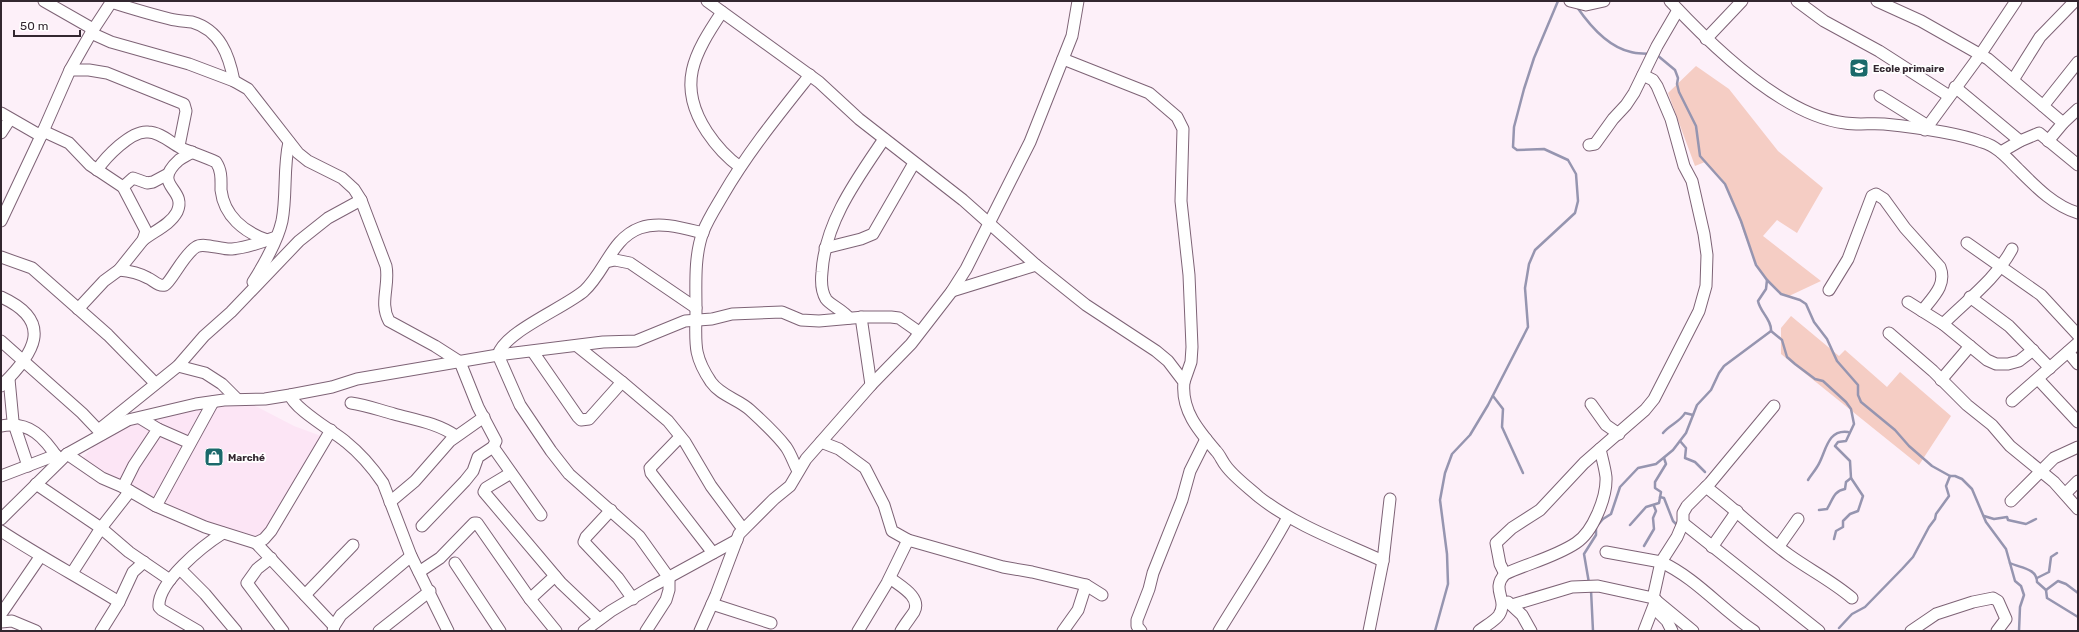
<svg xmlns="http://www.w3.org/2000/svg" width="2079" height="632" viewBox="0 0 2079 632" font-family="Rubik,sans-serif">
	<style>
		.built { fill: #fce5f5 }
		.green { fill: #f5cdc4 }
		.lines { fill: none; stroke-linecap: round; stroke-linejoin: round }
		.stream { stroke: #9695b0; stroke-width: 2.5 }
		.minor-casing { stroke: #7e6376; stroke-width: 13 }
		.minor { stroke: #fff; stroke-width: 11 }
		.labels { text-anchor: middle; stroke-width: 3.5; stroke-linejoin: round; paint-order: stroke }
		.poi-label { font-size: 10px; font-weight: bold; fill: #332730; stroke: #fff; text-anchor: start }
	</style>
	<rect width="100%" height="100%" fill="#fdf0f9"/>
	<path class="built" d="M240 398 294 426 321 436 257 548 81 460 98 441 128 420Z"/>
	<g class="green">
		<path d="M1696 66 1729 89 1778 151 1823 188 1797 233 1777 220 1763 236 1821 281 1789 296C1753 287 1742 216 1726 185 1721 176 1712 169 1705 162L1695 166 1668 93Z"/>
		<path d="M1791 316 1839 356 1845 350 1887 387 1900 372 1951 416 1919 465 1781 354V328Z"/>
	</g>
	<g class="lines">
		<g class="stream">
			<path d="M1577 7C1590 26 1608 47 1631 52 1637 54 1644 53 1650 54"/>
			<path d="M1657 55 1675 70 1678 78 1677 84 1679 92 1696 126 1700 156 1725 184 1741 221 1756 265 1767 280 1781 294 1800 300 1806 304 1814 322 1827 339 1837 361 1858 385V395L1861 402 1895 430 1909 446 1932 466 1950 476H1955L1962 479 1972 489 1986 522 2006 549 2015 581 2021 586 2024 595 2020 607 2019 631"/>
			<path d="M1771 331 1782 340 1787 357 1795 364 1815 379 1823 381 1846 402 1851 409 1854 424 1846 441 1838 442 1835 446 1850 461 1851 478 1863 496 1858 511 1850 514 1843 521V527L1836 531 1834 539"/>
			<path d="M1493 396 1503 409 1502 427 1523 473"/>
			<path d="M1663 433C1669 425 1680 422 1685 413L1693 415"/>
			<path d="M1680 441 1686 448 1685 458 1695 462 1705 472"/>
			<path d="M1808 480C1811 475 1814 472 1817 467 1826 454 1826 429 1848 432"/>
			<path d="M1660 497 1664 498 1673 521 1678 526"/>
			<path d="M1819 510 1827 509C1833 500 1833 491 1845 489L1846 482 1851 478"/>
			<path d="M1984 516 1994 519 2007 517 2008 520 2026 524 2036 519"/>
			<path d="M1630 525 1646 507 1659 503 1661 492 1655 488V482L1666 464 1664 458"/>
			<path d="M1644 546 1654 529 1653 518 1656 511 1654 506"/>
			<path d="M2010 563C2020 568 2037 568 2037 582L2046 590 2047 598 2078 617"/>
			<path d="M2037 578 2049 572 2051 557 2057 553"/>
			<path d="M1589 583 1584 554 1596 535V527L1603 519 1611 514 1620 487 1638 468 1656 464 1673 450 1686 433 1697 405 1711 390 1719 373 1724 366 1771 331C1772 320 1760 312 1758 301L1766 289 1767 280"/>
			<path d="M1591 590 1593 631"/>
			<path d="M2046 590 2058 581 2066 584 2078 593"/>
			<path d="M1839 628 1852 614 1865 607 1902 569 1913 557 1929 527 1935 519 1936 514 1949 496 1946 486 1950 476"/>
			<path d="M1435 631 1448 584 1447 554 1440 500 1445 473 1452 454 1470 435 1488 405 1528 327 1525 288 1529 264 1535 250 1575 213 1578 201 1576 174 1568 160 1544 149 1517 150 1513 147 1514 127 1524 89 1534 58 1558 1"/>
		</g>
		<defs>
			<g id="minor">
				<path d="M44 1 93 29"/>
				<path d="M707 1 819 82 859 119 963 200 1036 265 1086 305 1156 351 1168 361 1184 382C1181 410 1198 430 1216 451 1220 455 1222 461 1226 466 1234 477 1249 488 1259 497 1296 526 1342 542 1383 561"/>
				<path d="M1570 1 1586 5 1604 1"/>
				<path d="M1670 1C1711 45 1783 116 1845 123 1858 125 1871 123 1884 124 1913 127 1955 132 1982 142 1997 146 2007 158 2018 169 2035 186 2054 206 2078 213"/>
				<path d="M1797 1 1824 21 1879 51 1949 96"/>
				<path d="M1877 1 1921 21 1988 59 2063 123 2048 141"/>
				<path d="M111 2C130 8 150 14 170 19 177 21 185 21 192 22 220 30 229 55 234 81"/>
				<path d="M722 12C694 54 676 85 707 132 717 147 726 157 740 167"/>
				<path d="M91 33 111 42 189 64 234 81 248 89 298 153 308 161 342 178 354 189 361 200 386 266C390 285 379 303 389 321L435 346 460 362 478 407 496 441 493 447 478 457 473 471 465 481 422 526"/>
				<path d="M1706 39 1742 1"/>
				<path d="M1063 59 1149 93 1177 117 1183 129 1181 201 1189 275 1192 347 1191 362 1184 382"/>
				<path d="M70 70H89L107 73 184 104 186 111 179 146"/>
				<path d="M2013 80 2040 37 2075 1"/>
				<path d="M1955 87 2020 141"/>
				<path d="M1880 96 1928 126"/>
				<path d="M2043 106 2078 62"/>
				<path d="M1 113 41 136 1 221"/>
				<path d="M2063 123 2078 109"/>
				<path d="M1925 130 1980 55 2016 1"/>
				<path d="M43 131 69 143 90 165 123 187 146 231 143 240 119 270 104 281 78 309"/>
				<path d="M1 133 10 119"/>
				<path d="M41 136 70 70 91 33 112 1"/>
				<path d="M1589 145 1595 144 1613 119 1626 105 1634 93 1657 46 1678 10"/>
				<path d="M2001 152 2020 141 2039 133 2078 165"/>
				<path d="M97 170C105 158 131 130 148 132 160 132 171 143 181 148 193 153 205 157 216 162 222 171 221 180 221 190 224 216 244 232 267 240"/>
				<path d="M123 187 133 178 147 183 153 182 168 174"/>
				<path d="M143 240C154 231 170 225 177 212 188 188 150 186 179 160 183 157 188 155 192 152"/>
				<path d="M1967 243 2041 295 2078 335"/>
				<path d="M825 248 861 239 873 234 914 163"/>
				<path d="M1 257 32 268 108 335 155 383"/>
				<path d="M606 262 615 260 630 263 696 308"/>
				<path d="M119 270C130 271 139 273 148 278 153 280 159 287 165 285 171 282 184 254 196 247 204 242 221 250 232 249 247 248 262 242 276 237"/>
				<path d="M253 282C263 266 278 239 282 221 287 195 283 168 289 142"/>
				<path d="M1829 290 1848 259 1872 196 1876 194 1884 199 1905 228 1940 267C1947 285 1933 297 1922 311"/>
				<path d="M952 291 1036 265"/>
				<path d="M1 297C56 322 33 355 1 386"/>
				<path d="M1970 297 2009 326 2050 368"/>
				<path d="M1908 302 1943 324C1967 300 1996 279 2012 249"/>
				<path d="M861 317 871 385"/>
				<path d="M849 318C843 310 830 305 826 299 821 291 821 281 822 272 825 222 857 179 884 139"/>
				<path d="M1943 324 1987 360 1996 364H2008L2019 361 2033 350"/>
				<path d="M1889 333 1933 371 1967 405 1992 425 2010 446 2054 482 2078 509"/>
				<path d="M1 341 82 413 102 434"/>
				<path d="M533 352 578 417 581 420 589 419 622 382 577 346"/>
				<path d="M2068 352 2078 364"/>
				<path d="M178 366 205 373 222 384 237 399"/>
				<path d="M9 379 13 421 28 466"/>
				<path d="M2038 379 2078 422"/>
				<path d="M1941 380 1970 346"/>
				<path d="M622 382 668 421 685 442 711 486 743 529"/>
				<path d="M290 395C294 409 333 431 346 442 361 454 372 467 383 483L411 556 448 631"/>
				<path d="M2012 401 2078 343"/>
				<path d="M351 403C366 405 379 410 394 414 416 420 437 423 456 436"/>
				<path d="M1591 404 1606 425 1619 434"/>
				<path d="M1 426C30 421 44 437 59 460"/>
				<path d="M101 428 178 366 204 336 231 312 299 241 328 218 361 200"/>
				<path d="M158 429 190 443"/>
				<path d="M680 437 650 468 651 473 713 553"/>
				<path d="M821 442 839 449 865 468 884 505 892 531 908 540"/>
				<path d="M493 447 541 515"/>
				<path d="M67 454 102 478 123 487 156 506 205 527 256 543 264 539 271 531 331 430"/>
				<path d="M798 471C794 464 791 454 786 447 777 435 761 420 750 410 738 399 721 396 711 382 692 354 696 342 696 310 696 285 694 256 703 232 708 219 716 207 723 195 748 152 779 114 810 75"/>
				<path d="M511 473 486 488 484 492 561 583 599 619"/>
				<path d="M1 476 56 455"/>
				<path d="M36 484 101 528 129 552 170 580"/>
				<path d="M123 487 134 465 158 429 140 418"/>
				<path d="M1706 487C1735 509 1760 534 1789 555 1810 570 1832 581 1852 598"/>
				<path d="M2066 493 2078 481"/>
				<path d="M2011 501 2054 458 2078 447"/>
				<path d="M390 502 415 481 450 441 484 417"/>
				<path d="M156 506 213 402"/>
				<path d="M611 510 586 537 584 542 618 578 633 599"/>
				<path d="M1 519 67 454 128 420 196 404 224 400 265 399 290 395 332 387 357 379 498 355 603 342 636 341 685 321 712 319 732 314 782 312 801 320 819 321 864 317H891L899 318 919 332"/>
				<path d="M1683 523 1819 631"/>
				<path d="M1 531C39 556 80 578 119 602"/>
				<path d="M256 543 334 626"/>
				<path d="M1779 546 1798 519"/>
				<path d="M1712 547 1737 511"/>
				<path d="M1606 552 1661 562C1696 578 1722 610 1754 631"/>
				<path d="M271 558 257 569 247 583 283 631"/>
				<path d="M455 563 500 631"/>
				<path d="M180 569 205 594 236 631"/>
				<path d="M419 572 440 558 474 523H477L530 599 556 631"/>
				<path d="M72 573 101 528 130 491"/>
				<path d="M1505 574 1500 564 1496 543 1512 528 1540 510 1584 463 1600 449"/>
				<path d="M890 578C900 586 922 597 914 612 910 618 905 624 901 631"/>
				<path d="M305 595 353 545"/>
				<path d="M1653 598 1661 562 1677 537 1683 523V513L1687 506 1710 483 1774 406"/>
				<path d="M530 599 555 576"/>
				<path d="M1508 602 1522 615 1531 631"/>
				<path d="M712 604 771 623"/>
				<path d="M1512 605 1572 587 1598 586 1653 598 1693 631"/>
				<path d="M1654 608 1667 621 1672 631"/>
				<path d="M1 614 40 557"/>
				<path d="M1 622 12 621 36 631"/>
				<path d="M101 631 119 602 133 572 144 562"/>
				<path d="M198 631 162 610 159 607C157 582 204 545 223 533"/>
				<path d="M333 631 334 626 341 615 411 556"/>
				<path d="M379 631 430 591"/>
				<path d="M584 631 611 611 651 587 737 540"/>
				<path d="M646 631 666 600 669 590V578L639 536 569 474 551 451 520 405 498 355C504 332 564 308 584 291 605 272 612 238 640 228 660 221 683 228 703 233"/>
				<path d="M700 631 716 595 739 534 774 499 790 486 806 459 871 385 911 344 952 291 966 269 1030 142 1072 36 1078 1"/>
				<path d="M858 631 887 583 908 540 1003 567 1032 572 1086 585 1102 595"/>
				<path d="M1063 631 1078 610 1086 585"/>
				<path d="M1141 631 1137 626V620L1149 589 1153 573 1182 500 1190 471 1206 439"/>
				<path d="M1219 631C1242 593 1267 556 1288 517"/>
				<path d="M1369 631 1383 561 1390 499"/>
				<path d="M1479 631C1485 626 1495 621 1499 615 1509 599 1490 590 1505 574 1529 563 1555 557 1576 543 1593 532 1607 497 1606 477 1605 468 1602 458 1600 449L1645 410 1654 399 1699 311 1706 286 1707 255 1704 234 1692 181 1684 166 1671 119 1657 86 1653 80 1643 75"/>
				<path d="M1644 631 1656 600"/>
				<path d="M1911 631 1936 614 1973 602 1993 598 1998 601 2006 619 1997 631"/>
			</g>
		</defs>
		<use href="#minor" class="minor-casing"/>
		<use href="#minor" class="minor"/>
	</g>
	<defs>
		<symbol id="school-square" viewBox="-11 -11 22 22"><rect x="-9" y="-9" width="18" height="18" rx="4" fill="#1b696b" stroke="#fff"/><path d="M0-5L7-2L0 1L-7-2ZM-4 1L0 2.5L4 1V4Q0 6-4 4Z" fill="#fff"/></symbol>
		<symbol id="shop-square" viewBox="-11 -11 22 22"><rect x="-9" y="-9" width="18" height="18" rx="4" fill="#1b696b" stroke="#fff"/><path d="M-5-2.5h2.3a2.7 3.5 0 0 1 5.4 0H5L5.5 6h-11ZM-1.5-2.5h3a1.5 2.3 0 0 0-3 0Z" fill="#fff"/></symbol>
	</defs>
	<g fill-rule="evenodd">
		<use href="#school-square" x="1848" y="57" width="22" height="22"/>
		<use href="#shop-square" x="203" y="446" width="22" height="22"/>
	</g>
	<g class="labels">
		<g class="poi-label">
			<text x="1873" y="72">Ecole primaire</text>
			<text x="228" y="461">Marché</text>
		</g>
	</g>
	<rect width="2079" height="632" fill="none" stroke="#332730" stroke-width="4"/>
	<path d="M14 30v6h66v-6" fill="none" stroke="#332730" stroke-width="2"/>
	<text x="20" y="30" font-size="12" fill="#332730" stroke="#ffffff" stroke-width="3" paint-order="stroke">50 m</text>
</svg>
